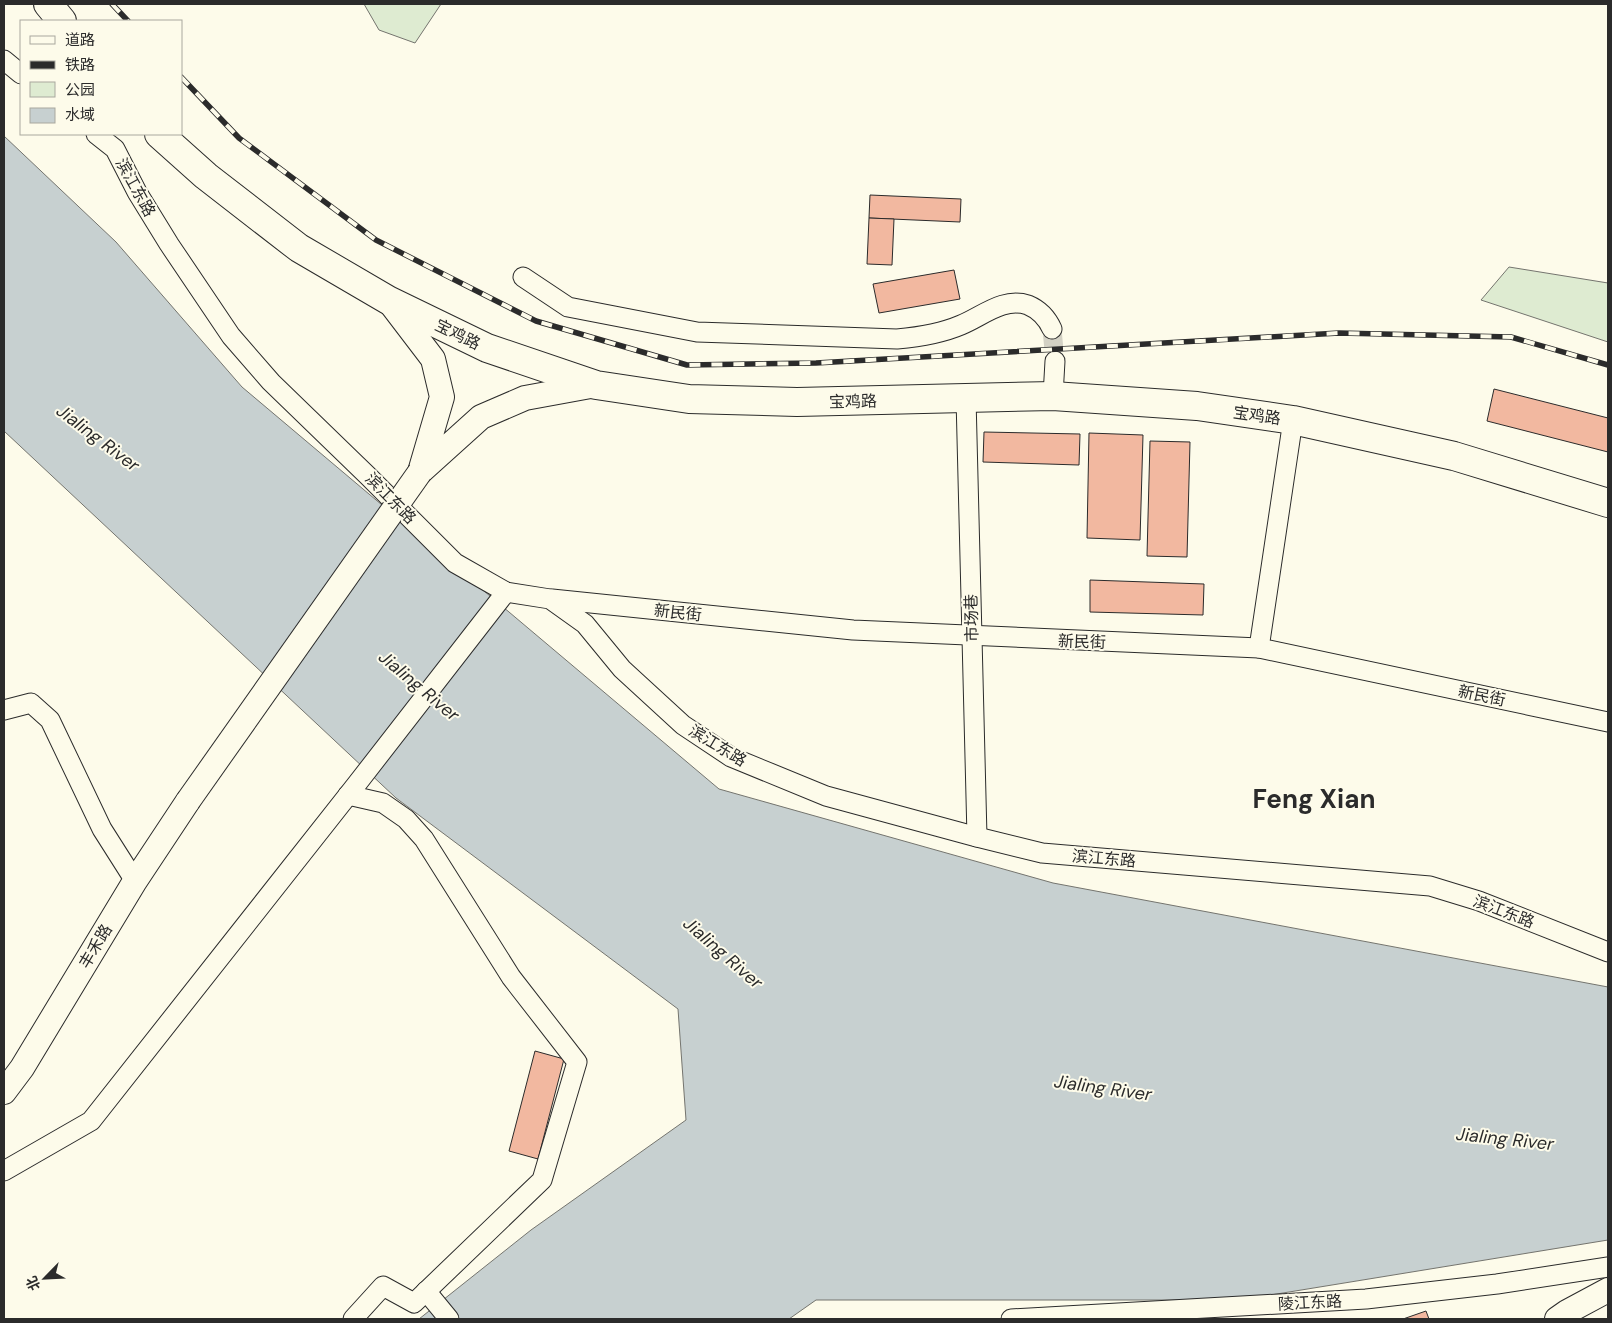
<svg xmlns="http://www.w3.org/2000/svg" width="1612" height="1323" viewBox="0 0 1612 1323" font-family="'DM Sans','Noto Sans SC',sans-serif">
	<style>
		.green { fill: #deebd1; stroke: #74746e }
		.water { fill: #c7d0d0; stroke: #74746e }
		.building { fill: #f2b8a0; stroke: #2b2b2b }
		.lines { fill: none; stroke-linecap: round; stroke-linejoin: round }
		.minor-tunnel { stroke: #d3d1c4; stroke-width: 19; stroke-dasharray: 19 9; stroke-linecap: butt }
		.minor-casing { stroke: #2b2b2b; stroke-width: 21 }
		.major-casing { stroke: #2b2b2b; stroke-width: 26 }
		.highway-casing { stroke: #2b2b2b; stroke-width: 30 }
		.minor { stroke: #fdfbea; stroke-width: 19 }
		.major { stroke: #fdfbea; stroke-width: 24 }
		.highway { stroke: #fdfbea; stroke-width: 28 }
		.rail-casing { stroke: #2b2b2b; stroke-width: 5.5 }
		.rail { stroke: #fdfbea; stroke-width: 4; stroke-dasharray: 11; stroke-linecap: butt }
		.major-bridge-casing { stroke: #2b2b2b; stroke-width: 26; stroke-linecap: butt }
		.major-bridge { stroke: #fdfbea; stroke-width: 24 }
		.labels { text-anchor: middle; stroke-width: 4; stroke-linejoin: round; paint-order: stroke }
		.street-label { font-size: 16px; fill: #2b2b2b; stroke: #fdfbea }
		.water-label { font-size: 18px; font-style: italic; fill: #2b2b2b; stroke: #fdfbea }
		.town-label { font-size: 26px; font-weight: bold; fill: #2b2b2b; stroke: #fdfbea }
	</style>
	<rect width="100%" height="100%" fill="#fdfbea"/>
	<g class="green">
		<path d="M364 4H441L415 43 379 30Z"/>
		<path d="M1509 267 1608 283V342L1481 300Z"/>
	</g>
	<path class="water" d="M4 136 116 242 242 387 719 789 1053 883 1608 987V1240L1240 1300H816L789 1319H419L531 1230 686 1120 678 1009 396 798 4 431Z"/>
	<g class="building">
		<path d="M870 195 961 199 960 222 869 218Z"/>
		<path d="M869 218 894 219 892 265 867 264Z"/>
		<path d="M954 270 960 299 879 313 873 284Z"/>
		<path d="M1494 389 1608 418V452L1487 421Z"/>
		<path d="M984 432 1080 434 1079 465 983 462Z"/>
		<path d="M1089 433 1143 435 1140 540 1087 538Z"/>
		<path d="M1150 441 1190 442 1187 557 1147 556Z"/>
		<path d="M1090 580 1204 584 1203 615 1090 612Z"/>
		<path d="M535 1051 564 1059 538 1159 509 1151Z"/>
		<path d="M1426 1311 1429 1319H1403Z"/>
	</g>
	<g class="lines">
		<path class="minor-tunnel" d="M1052 329 1055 361"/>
		<defs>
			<g id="minor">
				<path d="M4 60 21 74"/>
				<path d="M96 134 115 149 137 192 169 244 231 336 271 382 368 476 455 563 506 592 550 599 585 624 622 669 683 725 731 757 826 796 977 837 1042 853 1430 886 1479 901 1608 952"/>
				<path d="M523 277 568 307 697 332 897 339C919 337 940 334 961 325 983 316 1003 297 1028 305 1040 310 1047 318 1052 329"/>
				<path d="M1053 396 1055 361"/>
				<path d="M966 398 977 837"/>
				<path d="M552 599 853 630 1259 648 1608 722"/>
				<path d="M1259 648 1293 420"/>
				<path d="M4 710 31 703 50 720 102 829 135 881"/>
				<path d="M348 795 383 803 406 819 424 839 511 977 577 1062 542 1180 414 1303 383 1286 353 1319"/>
				<path d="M4 1171 91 1121 356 785 506 592"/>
				<path d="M426 1291 449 1319"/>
				<path d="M1011 1319 1366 1299 1497 1284 1608 1267"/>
			</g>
			<g id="major">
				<path d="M388 300 433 359 442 397 420 472 481 417 525 398 596 385"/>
				<path d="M4 1092 22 1068 135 881 188 801"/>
				<path d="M1557 1319 1567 1312 1608 1290"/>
			</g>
			<g id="highway">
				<path d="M48 4 62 21"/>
				<path d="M159 134 206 176 299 248 388 300 487 348 596 385 689 399 797 402 1053 396 1197 406 1293 420 1454 456 1608 503"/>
			</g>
		</defs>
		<use href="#minor" class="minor-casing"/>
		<use href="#major" class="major-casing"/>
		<use href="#highway" class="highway-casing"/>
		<use href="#minor" class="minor"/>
		<use href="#major" class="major"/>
		<use href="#highway" class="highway"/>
		<defs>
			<g id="rail">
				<path d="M112 4 128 21"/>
				<path d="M181 77 239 138 376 240 536 321 687 365 816 363 1339 333 1511 337 1608 365"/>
			</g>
		</defs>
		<use href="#rail" class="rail-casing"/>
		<use href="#rail" class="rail"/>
		<defs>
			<path id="major-bridge" d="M188 801 420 472"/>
		</defs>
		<use href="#major-bridge" class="major-bridge-casing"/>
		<use href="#major-bridge" class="major-bridge"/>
	</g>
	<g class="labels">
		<g class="street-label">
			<text transform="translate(136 187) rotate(61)" y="6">滨江东路</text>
			<text transform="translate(458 334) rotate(26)" y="6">宝鸡路</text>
			<text transform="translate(853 401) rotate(-1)" y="6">宝鸡路</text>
			<text transform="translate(1257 415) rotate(8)" y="6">宝鸡路</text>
			<text transform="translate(391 498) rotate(45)" y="6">滨江东路</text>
			<text transform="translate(678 612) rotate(6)" y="6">新民街</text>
			<text transform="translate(971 618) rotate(-91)" y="6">市场巷</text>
			<text transform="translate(1082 641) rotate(2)" y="6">新民街</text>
			<text transform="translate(1482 695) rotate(12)" y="6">新民街</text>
			<text transform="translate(718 745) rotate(31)" y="6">滨江东路</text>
			<text transform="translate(1104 858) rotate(5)" y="6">滨江东路</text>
			<text transform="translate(1504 911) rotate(21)" y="6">滨江东路</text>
			<text transform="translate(95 946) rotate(-59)" y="6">丰禾路</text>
			<text transform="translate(1310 1302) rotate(-3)" y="6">陵江东路</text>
		</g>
		<g class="water-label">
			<text transform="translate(98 438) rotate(37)" y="6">Jialing River</text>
			<text transform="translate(419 686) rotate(40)" y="6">Jialing River</text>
			<text transform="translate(723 953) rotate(41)" y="6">Jialing River</text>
			<text transform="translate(1103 1088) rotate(8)" y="6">Jialing River</text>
			<text transform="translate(1505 1139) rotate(6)" y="6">Jialing River</text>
		</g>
		<g class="town-label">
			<text x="1314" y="808">Feng Xian</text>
		</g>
	</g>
	<rect width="1612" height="1323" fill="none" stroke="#2b2b2b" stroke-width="10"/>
	<rect x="20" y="20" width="162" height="115" fill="#fdfbea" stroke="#a9a89e"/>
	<rect x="30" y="36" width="25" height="8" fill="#fdfbea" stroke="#a9a89e"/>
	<text x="65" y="45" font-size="15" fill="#2b2b2b">道路</text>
	<rect x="30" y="61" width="25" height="8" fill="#2b2b2b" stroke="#a9a89e"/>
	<text x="65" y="70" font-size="15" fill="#2b2b2b">铁路</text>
	<rect x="30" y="82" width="25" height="15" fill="#deebd1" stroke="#a9a89e"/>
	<text x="65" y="95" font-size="15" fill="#2b2b2b">公园</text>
	<rect x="30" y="108" width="25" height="15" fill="#c7d0d0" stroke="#a9a89e"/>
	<text x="65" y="120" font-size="15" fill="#2b2b2b">水域</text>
	<g transform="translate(45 1278) rotate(246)" stroke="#fdfbea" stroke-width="4" paint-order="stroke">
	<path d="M0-4L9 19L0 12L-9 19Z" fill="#2b2b2b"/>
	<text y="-8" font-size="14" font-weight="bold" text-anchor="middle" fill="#2b2b2b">北</text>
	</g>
</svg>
